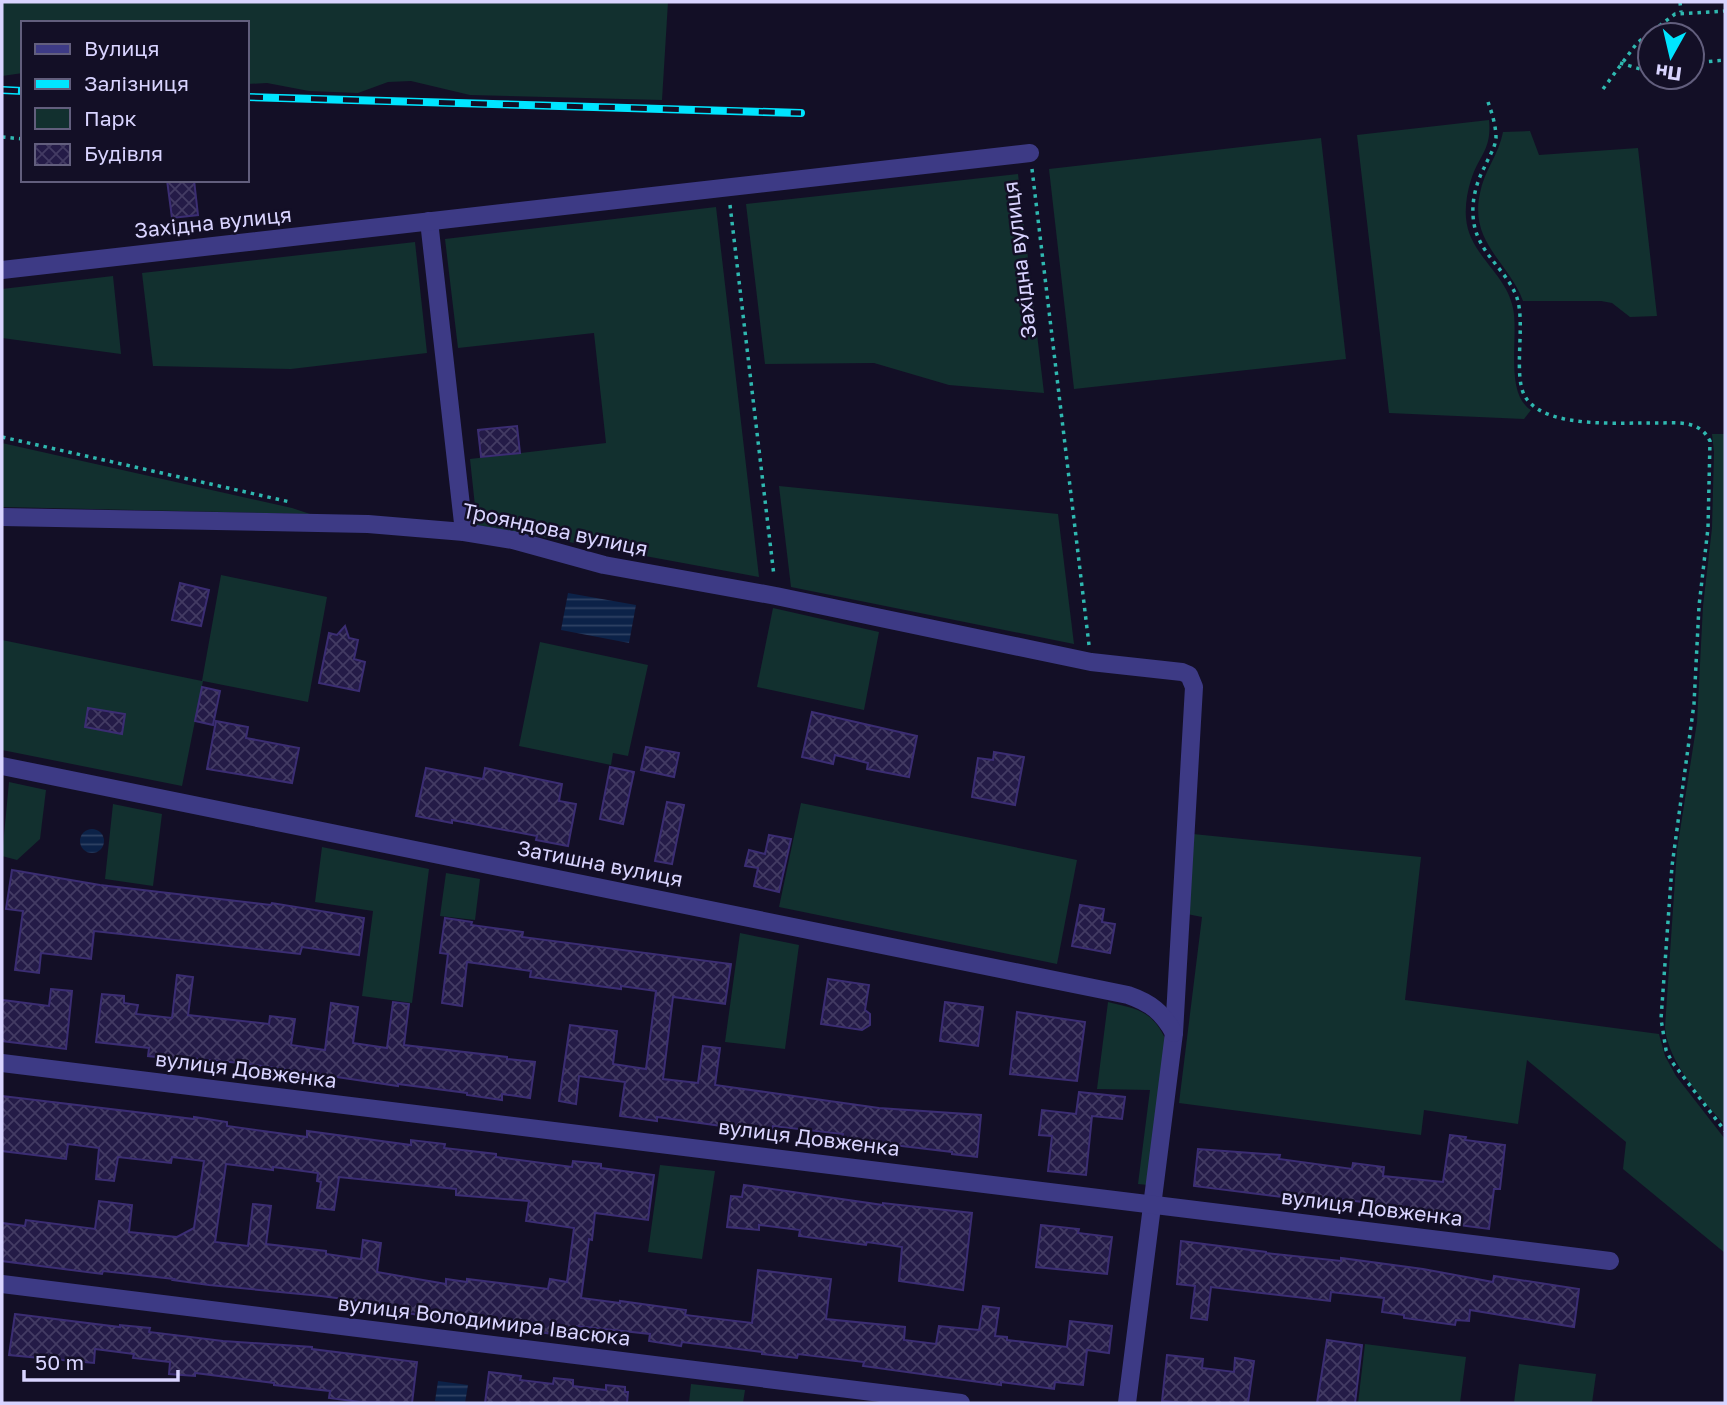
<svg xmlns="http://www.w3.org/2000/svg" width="1727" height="1405" viewBox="0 0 1727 1405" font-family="'Golos Text',sans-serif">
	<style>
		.green { fill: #12302f }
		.water { fill: url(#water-rules) }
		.building { fill: url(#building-cross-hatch); stroke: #3b2d73; stroke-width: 2; fill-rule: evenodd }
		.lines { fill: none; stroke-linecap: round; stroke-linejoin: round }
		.path { stroke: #2fb8b0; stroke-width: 3.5; stroke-dasharray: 3.5 5; stroke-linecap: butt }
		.minor { stroke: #3d3a85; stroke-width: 18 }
		.rail-casing { stroke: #00e5ff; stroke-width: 8 }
		.rail { stroke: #130f26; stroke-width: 5; stroke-dasharray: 16; stroke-linecap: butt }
		.labels { text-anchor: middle; stroke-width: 5; stroke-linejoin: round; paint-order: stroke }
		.street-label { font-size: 21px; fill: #d9d4ff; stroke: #130f26 }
	</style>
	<defs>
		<pattern id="water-rules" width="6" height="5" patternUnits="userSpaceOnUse" patternTransform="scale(1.75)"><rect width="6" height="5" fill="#0c2248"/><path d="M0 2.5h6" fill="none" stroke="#2f4163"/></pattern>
		<pattern id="building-cross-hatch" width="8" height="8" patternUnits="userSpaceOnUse" patternTransform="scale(1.75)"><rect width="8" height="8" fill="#241b47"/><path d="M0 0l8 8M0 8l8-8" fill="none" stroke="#433b63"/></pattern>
	</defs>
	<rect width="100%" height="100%" fill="#130f26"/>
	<g class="green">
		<path d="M2 2H668L662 100 470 95 411 81 388 82 358 93 309 91 267 83 247 84V23H23V73L2 76Z"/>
		<path d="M1489 120C1492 150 1479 155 1471 180 1467 192 1465 206 1466 218 1469 255 1506 273 1513 308 1519 337 1504 393 1531 410L1524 419 1389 413 1357 135Z"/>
		<path d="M1530 131 1539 155 1638 148 1657 316 1630 317 1612 303 1601 301H1523C1509 262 1469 243 1480 193 1484 171 1499 154 1503 132Z"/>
		<path d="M1321 138 1346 359 1074 389 1049 169Z"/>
		<path d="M1018 174 1044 393 949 385 874 363 765 364 746 204Z"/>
		<path d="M716 207 759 577 477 525 470 459 606 443 594 333 458 348 445 239Z"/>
		<path d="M415 242 427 353 291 369 153 366 142 273Z"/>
		<path d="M113 276 121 354 2 338V289Z"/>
		<path d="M1712 434H1725V1125C1703 1101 1667 1061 1665 1027L1677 850 1697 722 1703 606 1712 528 1714 452Z"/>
		<path d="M2 443 292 508 310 514 2 507Z"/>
		<path d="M779 486 1058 514 1074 644 791 587Z"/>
		<path d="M221 575 327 597 308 702 203 681 182 786 2 750V640L202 681Z"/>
		<path d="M773 608 879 632 864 710 757 687Z"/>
		<path d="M540 642 648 665 628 756 613 753 611 765 519 746Z"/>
		<path d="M9 782 46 790 40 839 17 860 2 856Z"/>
		<path d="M801 803 1077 860 1057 964 779 907Z"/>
		<path d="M113 804 162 814 153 886 105 879Z"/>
		<path d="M1193 834 1421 857 1405 1000 1659 1034 1665 1056 1676 1076 1725 1139V1253L1623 1169 1626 1142 1527 1060 1518 1124 1424 1110 1421 1135 1179 1103 1202 917 1187 914Z"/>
		<path d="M322 847 429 869 412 1003 362 996 373 911 315 902Z"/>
		<path d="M446 873 480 879 475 920 440 916Z"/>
		<path d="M740 933 799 945 785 1049 725 1042Z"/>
		<path d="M1108 1002C1137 1009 1151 1010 1165 1038L1148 1185 1138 1184 1150 1090 1097 1089Z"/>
		<path d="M660 1165 715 1171 702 1259 648 1252Z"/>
		<path d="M1365 1344 1466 1357 1460 1403H1358Z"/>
		<path d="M1519 1364 1596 1374 1592 1403H1514Z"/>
		<path d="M691 1384 745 1390 743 1403H689Z"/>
	</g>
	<g class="water">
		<path d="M568 593 636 605 629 643 561 630Z"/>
		<circle cx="92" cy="841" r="12"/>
		<path d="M438 1381 468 1385 465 1403 435 1401Z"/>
	</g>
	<g class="building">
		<path d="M167 180H194L198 215 172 218Z"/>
		<path d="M517 426 520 453 481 457 478 430Z"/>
		<path d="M180 583 209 590 201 626 172 620Z"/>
		<path d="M345 626 349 638 358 640 354 659 365 662 359 691 319 683 329 633 337 635Z"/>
		<path d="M202 687 220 691 213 725 195 721Z"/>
		<path d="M88 708 125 714 122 734 85 727Z"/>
		<path d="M812 712 917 736 909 777 867 769 868 763 835 755 833 764 802 757Z"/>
		<path d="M216 721 248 727 246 738 299 748 292 783 207 769Z"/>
		<path d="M646 747 679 753 674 777 641 770Z"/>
		<path d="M994 752 1024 757 1015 805 972 797 978 758 993 760Z"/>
		<path d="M610 767 634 772 623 824 600 819Z"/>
		<path d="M426 768 483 779 485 768 562 784 559 801 576 804 568 846 536 840 537 836 452 820V823L416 816Z"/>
		<path d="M667 802 684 805 672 864 655 861Z"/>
		<path d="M769 835 791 839 779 892 754 886 758 868 745 866 749 850 765 854Z"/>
		<path d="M12 870 100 885 271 905 272 903 364 918 359 955 302 947 300 954 94 931 91 959 41 953 39 973 15 970 23 911 6 909Z"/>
		<path d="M1080 905 1104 909 1102 922 1115 924 1110 953 1072 946Z"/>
		<path d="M445 918 472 922 471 925 523 932 522 937 731 964 725 1004 673 997 663 1079 698 1083 703 1046 720 1048 715 1085 879 1108 981 1115 977 1157 952 1154V1152L842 1139 843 1134 773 1126 772 1133 657 1117V1121L620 1116 625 1082 579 1076 576 1104 559 1101 570 1025 617 1031 613 1064 646 1069 656 991 621 986V989L530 977 531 971 467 962 462 1006 442 1003 448 954 440 953Z"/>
		<path d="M177 975 193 977 188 1015 269 1024 270 1016 295 1019 291 1045 325 1050 331 1003 358 1007 353 1043 387 1048 393 1002 409 1004 404 1045 507 1057V1059L535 1062 530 1098 502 1094V1100L467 1095V1093L398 1084V1086L249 1064 182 1057V1060L148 1056 149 1048 96 1042 102 994 124 996V1003L138 1005 136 1014 172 1018Z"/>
		<path d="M828 979 869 985 865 1010 870 1014V1025L862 1030 821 1024Z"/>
		<path d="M51 989 72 991 66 1049 2 1041V1000L49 1006Z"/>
		<path d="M945 1002 983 1007 978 1046 940 1041Z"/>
		<path d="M1017 1012 1085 1022 1077 1081 1010 1074Z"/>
		<path d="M1079 1092 1125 1097 1122 1119 1092 1116 1086 1175 1048 1171 1052 1136 1039 1135 1042 1110 1076 1114Z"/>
		<path d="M2 1096 194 1119V1117L227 1122V1126L307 1137V1131L411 1145V1140L445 1144 444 1148 496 1154V1157L572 1167 573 1161 601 1164V1168L654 1175 648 1220 595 1213 592 1240 589 1239 581 1298 620 1303V1301L686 1310 685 1315 752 1323 758 1270 831 1279 826 1319 905 1327 904 1340 936 1344 939 1326 979 1330 983 1306 999 1308 995 1336 1007 1337V1340L1067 1347 1070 1321 1112 1326 1109 1353 1087 1350 1083 1385 1055 1382 1054 1389 1001 1382V1385L863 1366 864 1362 798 1354 797 1358 762 1354V1352L682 1342 681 1346 649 1341 650 1334 577 1326 576 1337 441 1319 390 1310V1305L321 1296 209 1285 173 1280 174 1279 103 1271 102 1274 2 1261V1223L25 1226 26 1220 95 1229 99 1201 132 1205 129 1232 177 1237 194 1228 204 1161 172 1157 171 1163 118 1157 114 1181 96 1179 99 1148 68 1144 66 1159 2 1151ZM226 1164 273 1170V1167L318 1173 317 1181 321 1182 317 1208 334 1210 339 1177 456 1189V1195L529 1201 526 1221 574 1228 567 1282 550 1279 548 1289 467 1279V1282L446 1279V1284L377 1272 381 1243 363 1240 361 1259 326 1254V1251L266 1244 271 1206 253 1204 248 1246 215 1242Z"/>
		<path d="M1450 1135 1466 1137 1465 1140 1505 1145 1500 1189H1494L1489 1229 1458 1225 1459 1219 1401 1212V1207L1324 1197 1323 1205 1291 1201V1198L1194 1186 1198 1149 1280 1155 1279 1159 1352 1169 1353 1163 1384 1167 1383 1176 1443 1182Z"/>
		<path d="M744 1185 883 1205V1203L972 1213 963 1290 899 1281 902 1247 867 1242 866 1245 799 1236 800 1230 759 1225V1230L727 1227 731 1196 742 1197Z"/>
		<path d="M1041 1225 1079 1229 1078 1233 1112 1237 1107 1274 1036 1267Z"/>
		<path d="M1181 1241 1266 1252V1253L1341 1261V1258L1423 1269 1493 1282 1494 1276 1579 1289 1574 1327 1470 1310 1469 1321 1456 1320 1455 1325 1404 1318V1315L1382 1312 1384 1298 1331 1292 1330 1301 1211 1287 1207 1320 1191 1318 1195 1286 1177 1284Z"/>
		<path d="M15 1314 120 1327V1325L150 1328 149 1332 223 1341 312 1347V1349L417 1362 412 1403 360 1402 329 1398 330 1391 274 1385V1383L195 1373V1376L169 1374 170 1362 133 1358 134 1354 95 1349 94 1363 9 1355Z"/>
		<path d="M1327 1340 1362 1345 1355 1403H1317Z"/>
		<path d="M1167 1355 1203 1359 1202 1368 1234 1372 1235 1358 1254 1361 1248 1403H1185L1162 1401Z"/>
		<path d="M489 1372 521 1376 520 1380 553 1384 554 1378 573 1380V1386L606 1390V1385L625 1387V1392H628L627 1403H485Z"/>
	</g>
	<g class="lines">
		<g class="path">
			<path d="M1680 2 1681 12"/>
			<path d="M1620 63 1650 72"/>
			<path d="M1692 63 1725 60"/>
			<path d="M1603 89 1637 43 1675 14 1725 11"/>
			<path d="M1488 102C1492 113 1496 126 1496 138 1495 149 1488 158 1484 168 1477 181 1472 199 1473 214 1474 252 1506 267 1517 298 1526 325 1512 378 1526 398 1548 430 1623 422 1658 423 1672 423 1688 421 1700 429 1705 432 1707 436 1710 441L1708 528 1699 606 1694 704 1672 866 1661 1019 1666 1050 1672 1062 1725 1131"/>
			<path d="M2 137 23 139"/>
			<path d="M1032 169 1089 645"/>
			<path d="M730 205 774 576"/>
			<path d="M2 437 290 502"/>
		</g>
		<g class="minor">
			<path d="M429 221 464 532"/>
			<path d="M2 270 1030 153"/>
			<path d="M2 517 368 524 464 532 513 540 604 565 776 596 1091 662 1182 672 1189 675 1194 687 1174 1033 1127 1403"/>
			<path d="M2 766 1128 995C1151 1003 1162 1012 1174 1033"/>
			<path d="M2 1063 1610 1261"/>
			<path d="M2 1284 961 1403"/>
		</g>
		<defs>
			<g id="rail">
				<path d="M2 90 23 91"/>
				<path d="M247 97 801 113"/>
			</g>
		</defs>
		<use href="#rail" class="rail-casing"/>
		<use href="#rail" class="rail"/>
	</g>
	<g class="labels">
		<g class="street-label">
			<text transform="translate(213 223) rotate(-6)" y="7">Західна вулиця</text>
			<text transform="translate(1020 260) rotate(-97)" y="7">Західна вулиця</text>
			<text transform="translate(555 530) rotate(12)" y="7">Трояндова вулиця</text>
			<text transform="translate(600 864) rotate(11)" y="7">Затишна вулиця</text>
			<text transform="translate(246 1070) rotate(7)" y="7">вулиця Довженка</text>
			<text transform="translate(809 1138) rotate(7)" y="7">вулиця Довженка</text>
			<text transform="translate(1372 1208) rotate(7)" y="7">вулиця Довженка</text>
			<text transform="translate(484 1321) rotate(7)" y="7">вулиця Володимира Івасюка</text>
		</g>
	</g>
	<rect width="1727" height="1405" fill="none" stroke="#d9d4ff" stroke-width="7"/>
	<rect x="21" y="21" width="228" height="161" fill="#130f26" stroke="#625e7d" stroke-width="2"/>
	<rect x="35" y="44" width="35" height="10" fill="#3d3a85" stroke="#625e7d" stroke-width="2"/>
	<text x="84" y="56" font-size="21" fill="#d9d4ff">Вулиця</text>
	<rect x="35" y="79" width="35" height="10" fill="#00e5ff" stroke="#625e7d" stroke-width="2"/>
	<text x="84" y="91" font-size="21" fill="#d9d4ff">Залізниця</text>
	<rect x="35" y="108" width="35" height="21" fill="#12302f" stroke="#625e7d" stroke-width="2"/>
	<text x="84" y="126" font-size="21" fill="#d9d4ff">Парк</text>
	<rect x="35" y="144" width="35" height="21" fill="url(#building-cross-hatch)" stroke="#625e7d" stroke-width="2"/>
	<text x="84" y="161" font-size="21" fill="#d9d4ff">Будівля</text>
	<g transform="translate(1671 56) rotate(188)"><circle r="33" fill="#130f26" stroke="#625e7d" stroke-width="2"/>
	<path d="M0-5L12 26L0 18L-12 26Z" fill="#00e5ff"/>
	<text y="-10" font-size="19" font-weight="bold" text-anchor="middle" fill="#d9d4ff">Пн</text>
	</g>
	<path d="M24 1370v10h154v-10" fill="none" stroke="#d9d4ff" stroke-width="3.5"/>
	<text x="35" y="1370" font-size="21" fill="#d9d4ff" stroke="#130f26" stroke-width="5" paint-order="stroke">50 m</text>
</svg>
